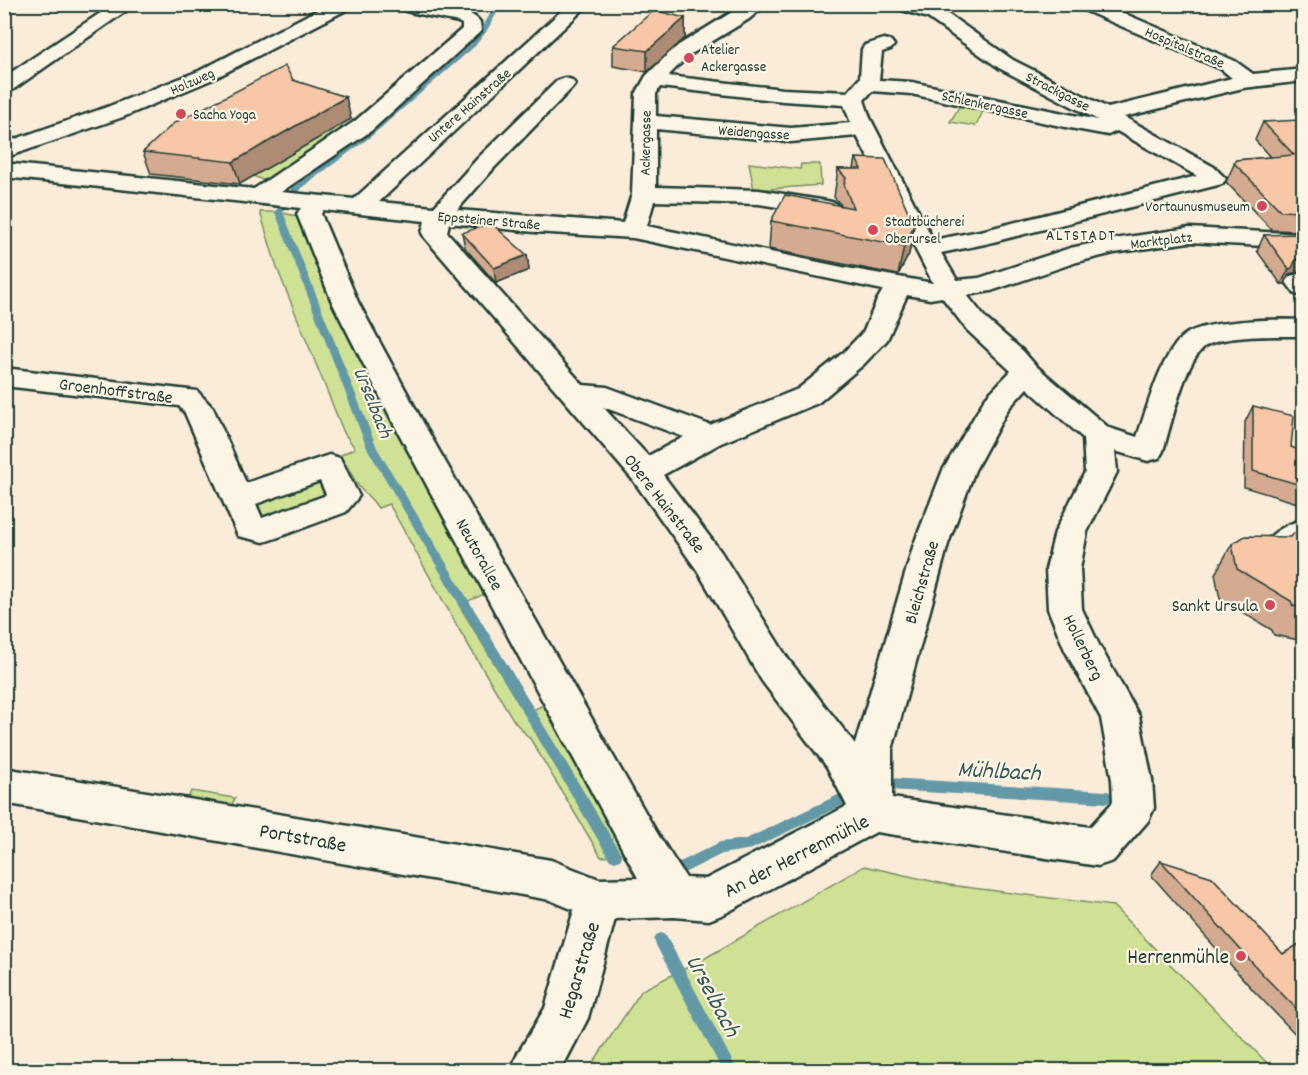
<svg xmlns="http://www.w3.org/2000/svg" width="1308" height="1075" viewBox="0 0 1308 1075" font-family="Dekko,sans-serif">
	<style>
		.green { fill: #cfe195; stroke: #778f64; stroke-width: 1.5 }
		.lines { fill: none; stroke-linecap: round; stroke-linejoin: round }
		.stream { fill: #6398a7; fill-rule: evenodd }
		.street-casing { stroke: #1f3d34; stroke-width: 5 }
		.secondary-casing { stroke: #1f3d34; stroke-width: 5 }
		.street { fill: #fcf5e5; fill-rule: evenodd }
		.secondary { fill: #fcf5e5; fill-rule: evenodd }
		.wall { fill: #d4ab90; stroke: #1f3d34; stroke-width: 1.5 }
		.shaded-wall { fill: #ad8b75; stroke: #1f3d34; stroke-width: 1.5 }
		.building { fill: #f7c7a7; stroke: #1f3d34; stroke-width: 1.5 }
		.poi-dot { fill: #d1495b; stroke: #fcf5e5; stroke-width: 2 }
		.labels { text-anchor: middle; stroke-width: 4.5; stroke-linejoin: round; paint-order: stroke }
		.far-street-label { font-size: 15px; fill: #1f3d34; stroke: #fcf5e5 }
		.far-poi-label { font-size: 15px; fill: #1f3d34; stroke: #fcf5e5; text-anchor: start }
		.far-neighbourhood-label { font-size: 16px; letter-spacing: 1.5px; fill: #1f3d34; stroke: #fcf5e5 }
		.street-label { font-size: 18px; fill: #1f3d34; stroke: #fcf5e5 }
		.poi-label { font-size: 18px; fill: #1f3d34; stroke: #fcf5e5; text-anchor: end }
		.water-label { font-size: 20px; font-style: italic; fill: #365b5a; stroke: #fcf5e5 }
		.near-street-label { font-size: 21px; fill: #1f3d34; stroke: #fcf5e5 }
		.near-poi-label { font-size: 21px; fill: #1f3d34; stroke: #fcf5e5; text-anchor: end }
		.near-water-label { font-size: 24px; font-style: italic; fill: #365b5a; stroke: #fcf5e5 }
	</style>
	<rect width="100%" height="100%" fill="#fbecd9"/>
	<filter id="ink" filterUnits="userSpaceOnUse"><feTurbulence type="fractalNoise" baseFrequency=".0167" numOctaves="2"/><feDisplacementMap in="SourceGraphic" scale="12" xChannelSelector="R" yChannelSelector="G"/><feConvolveMatrix kernelMatrix="1 2 1 2 8 2 1 2 1" color-interpolation-filters="sRGB"/></filter>
	<g filter="url(#ink)">
		<g class="green">
			<path d="M962 102 985 107 976 126 950 122Z"/>
			<path d="M338 126 345 129 272 180 265 181 253 176Z"/>
			<path d="M749 163 800 169 801 164H820L821 185 754 190Z"/>
			<path d="M260 212H279L296 216 334 305 487 593 459 605 525 714 547 703 629 851 615 856 601 857 531 740 514 721 460 631 389 504 378 508C372 498 368 497 361 489 352 480 350 463 337 457L355 448 344 433 277 268Z"/>
			<path d="M323 474 333 495 259 522 250 501Z"/>
			<path d="M191 791 235 798 228 813 185 805Z"/>
			<path d="M864 866 949 885 1113 906 1274 1070H588L642 990 702 960Z"/>
		</g>
		<g class="lines">
			<g class="stream">
				<path d="M496 4H502L486 32 475 46 369 138 301 188 283 212 377 448 620 852 622 856 620 860 615 862 610 860 367 448 275 212 295 184 365 136 471 44 480 31Z"/>
				<path d="M889 778 1107 791 1112 793 1113 797 1112 801 1107 803 889 790 885 788 883 784 885 780Z"/>
				<path d="M840 794 845 796 846 800 845 804 752 849 722 854 686 872 681 874 676 872 674 868 676 864 720 842 746 839Z"/>
				<path d="M661 933 666 935 737 1070H722L656 945 654 940 656 935Z"/>
			</g>
			<defs>
				<g id="street">
					<path d="M329 4H353L350 8 213 79 123 117 4 158V143L107 107 199 71Z"/>
					<path d="M387 4C410 4 466 2 480 22L481 31 371 131 281 192 354 199 569 4H589L379 202 434 207 478 158 558 80 565 78 572 80 575 84 572 88 494 168 457 210 623 223 632 194 636 94 646 76 674 48 745 4H767L749 19 688 56 668 76 783 89 848 92 860 78 862 49 865 45 884 39 891 41 894 45 891 49 882 52 879 80 911 82 1098 120 999 68 928 18 896 8 893 4H923L942 10 1013 60 1108 108 1232 78 1221 69 1079 8 1076 4H1102L1235 61 1253 74 1304 69V81L1243 88 1124 117 1214 167 1226 179 1222 184 985 244 941 253 957 280 979 278 1070 248 1114 239 1189 228 1304 234V248L1189 242 1114 253 1077 262 991 291 967 295 986 319 1023 351 1036 366 1109 428 1137 437C1148 406 1159 360 1182 337 1201 319 1277 319 1304 320V336C1283 336 1218 334 1203 348 1184 365 1171 425 1163 451L1159 458 1148 461 1115 451 1117 472 1087 532 1080 569 1082 609 1099 645 1139 716 1152 780 1154 808 1148 821 1113 861 1098 866 876 832 724 914 709 920 674 917 615 919 588 1018 561 1070H511L518 1053 545 1008 574 910 550 900 4 803V768L551 860 599 879 638 878 396 428 332 302 297 214 301 208 4 177V163L254 189 355 121 462 29V24L458 22C446 19 392 10 387 4ZM660 87 783 101 844 105 851 123 791 128 656 116V94ZM872 91 911 94 1070 128 1108 135 1117 131 1197 176 985 230 933 240 870 118 864 100ZM656 129 791 142 857 136 933 283 847 268 647 226 654 201 759 204 827 215 835 213 839 208 835 203 827 201 759 190 656 187ZM323 210 425 221 422 233 425 238 633 480 697 570 762 681 827 767 847 806 706 879 686 878 657 833 426 428 358 302 321 214ZM449 223 534 232 633 238 883 290 877 300 864 331 844 352 798 389 710 425 607 387 583 385 447 232ZM907 295 930 299 942 297 967 330 1011 371 986 397 943 470 914 544 855 744 788 659 721 552 663 475 721 443 818 403 864 364 887 340ZM1027 388 1083 438 1085 472 1055 532 1046 569 1048 609 1065 650 1101 718 1112 780 1113 802 1090 827 892 798V750L948 544 975 470 1008 409ZM603 407 684 437 648 456Z"/>
					<path d="M1299 274 1304 275V296L1295 294 1286 282 1290 276Z"/>
					<path d="M4 368 197 391 213 408 246 483 329 455 340 458 359 496 346 512 276 538 264 542 238 536 185 413 179 406 4 386ZM320 481 326 494 324 496 262 518 256 504Z"/>
					<path d="M1304 519V547L1281 557 1269 554 1264 545C1272 531 1288 524 1304 519Z"/>
				</g>
				<path id="secondary" d="M114 4H136L11 91 4 93V77Z"/>
			</defs>
			<use href="#street" class="street-casing"/>
			<use href="#secondary" class="secondary-casing"/>
			<use href="#street" class="street"/>
			<use href="#secondary" class="secondary"/>
		</g>
		<g class="wall">
			<path d="M685 18V38L647 72 613 66V46Z"/>
			<path d="M293 80 351 119 240 184 151 174 143 152Z"/>
			<path d="M1263 122 1304 128V231L1272 230 1226 182 1236 160 1270 157 1255 140Z"/>
			<path d="M856 158 914 225 909 254 898 275 769 249 771 221 841 205 834 197 838 169H854Z"/>
			<path d="M462 233 527 255 529 270 496 283 465 248Z"/>
			<path d="M1264 235 1304 239V273L1299 272 1289 274 1285 284H1281L1257 251Z"/>
			<path d="M1253 406 1291 447 1304 486V499L1301 504 1244 487 1245 422Z"/>
			<path d="M1304 537V641L1274 635 1272 630 1220 599 1215 574 1232 544Z"/>
			<path d="M1161 861 1283 954 1304 941V1043L1253 990 1151 875Z"/>
		</g>
		<g class="shaded-wall">
			<path d="M685 18V38L647 72V51Z"/>
			<path d="M346 97 351 119 240 184 233 162Z"/>
			<path d="M914 225 909 254 898 275 904 246Z"/>
			<path d="M527 255 529 270 496 283 494 268Z"/>
			<path d="M1304 257V262L1299 272 1289 274 1285 284H1281L1289 269 1296 259Z"/>
		</g>
		<g class="building">
			<path d="M654 10 685 18 647 51 613 46Z"/>
			<path d="M285 66 293 80 346 97 233 162 143 152 174 123Z"/>
			<path d="M1300 120 1304 128V212L1281 211 1234 163 1236 160 1294 155 1263 122Z"/>
			<path d="M856 158 885 159 914 225 904 246 771 221 785 195 853 208 844 184 846 178 838 169H861Z"/>
			<path d="M491 223 527 255 494 268 462 233Z"/>
			<path d="M1299 234 1304 239V257L1296 259 1292 268 1289 269 1264 235Z"/>
			<path d="M1253 406 1294 416 1291 447 1302 451 1304 458V486L1253 471Z"/>
			<path d="M1294 533 1304 537V608L1293 606 1291 601 1237 569 1232 544 1245 536 1291 537Z"/>
			<path d="M1161 861 1212 877 1283 954 1304 941V1016L1265 977Z"/>
		</g>
	</g>
	<g class="poi-dot">
		<circle cx="689" cy="58" r="6"/>
		<circle cx="181" cy="114" r="6"/>
		<circle cx="1262" cy="206" r="6"/>
		<circle cx="873" cy="230" r="6"/>
		<circle cx="1270" cy="605" r="6"/>
		<circle cx="1241" cy="956" r="6"/>
	</g>
	<g class="labels">
		<g class="far-street-label">
			<text transform="translate(1185 47) rotate(23)" y="5">Hospitalstraße</text>
			<text transform="translate(192 81) rotate(-24)" y="5">Holzweg</text>
			<text transform="translate(1058 91) rotate(27)" y="5">Strackgasse</text>
			<text transform="translate(985 104) rotate(12)" y="5">Schlenkergasse</text>
			<text transform="translate(469 105) rotate(-41)" y="5">Untere Hainstraße</text>
			<text transform="translate(754 132) rotate(4)" y="5">Weidengasse</text>
			<text transform="translate(645 143) rotate(-89)" y="5">Ackergasse</text>
			<text transform="translate(489 220) rotate(5)" y="5">Eppsteiner Straße</text>
			<text transform="translate(1161 240) rotate(-7)" y="5">Marktplatz</text>
		</g>
		<g class="far-poi-label">
			<text x="701" y="54">Atelier<tspan x="701" dy="17">Ackergasse</tspan></text>
			<text x="193" y="119">Sacha Yoga</text>
			<text x="1250" y="211" text-anchor="end">Vortaunusmuseum</text>
			<text x="885" y="226">Stadtbücherei<tspan x="885" dy="17">Oberursel</tspan></text>
		</g>
		<g class="far-neighbourhood-label">
			<text x="1081" y="240">ALTSTADT</text>
		</g>
		<g class="street-label">
			<text transform="translate(116 390) rotate(7)" y="6">Groenhoffstraße</text>
			<text transform="translate(665 503) rotate(52)" y="6">Obere Hainstraße</text>
			<text transform="translate(480 554) rotate(61)" y="6">Neutorallee</text>
			<text transform="translate(921 582) rotate(-74)" y="6">Bleichstraße</text>
			<text transform="translate(1084 647) rotate(64)" y="6">Hollerberg</text>
		</g>
		<g class="poi-label">
			<text x="1258" y="611">Sankt Ursula</text>
		</g>
		<g class="water-label">
			<text transform="translate(374 402) rotate(68)" y="7">Urselbach</text>
		</g>
		<g class="near-street-label">
			<text transform="translate(303 837) rotate(10)" y="7">Portstraße</text>
			<text transform="translate(796 855) rotate(-27)" y="7">An der Herrenmühle</text>
			<text transform="translate(578 970) rotate(-73)" y="7">Hegarstraße</text>
		</g>
		<g class="near-poi-label">
			<text x="1229" y="963">Herrenmühle</text>
		</g>
		<g class="near-water-label">
			<text transform="translate(999 770) rotate(3)" y="8">Mühlbach</text>
			<text transform="translate(714 995) rotate(62)" y="8">Urselbach</text>
		</g>
	</g>
	<rect width="1308" height="1075" fill="none" stroke="#fcf5e5" stroke-width="24"/>
	<rect x="12" y="12" width="1284" height="1051" fill="none" stroke="#1f3d34" stroke-width="2" filter="url(#ink)"/>
</svg>
